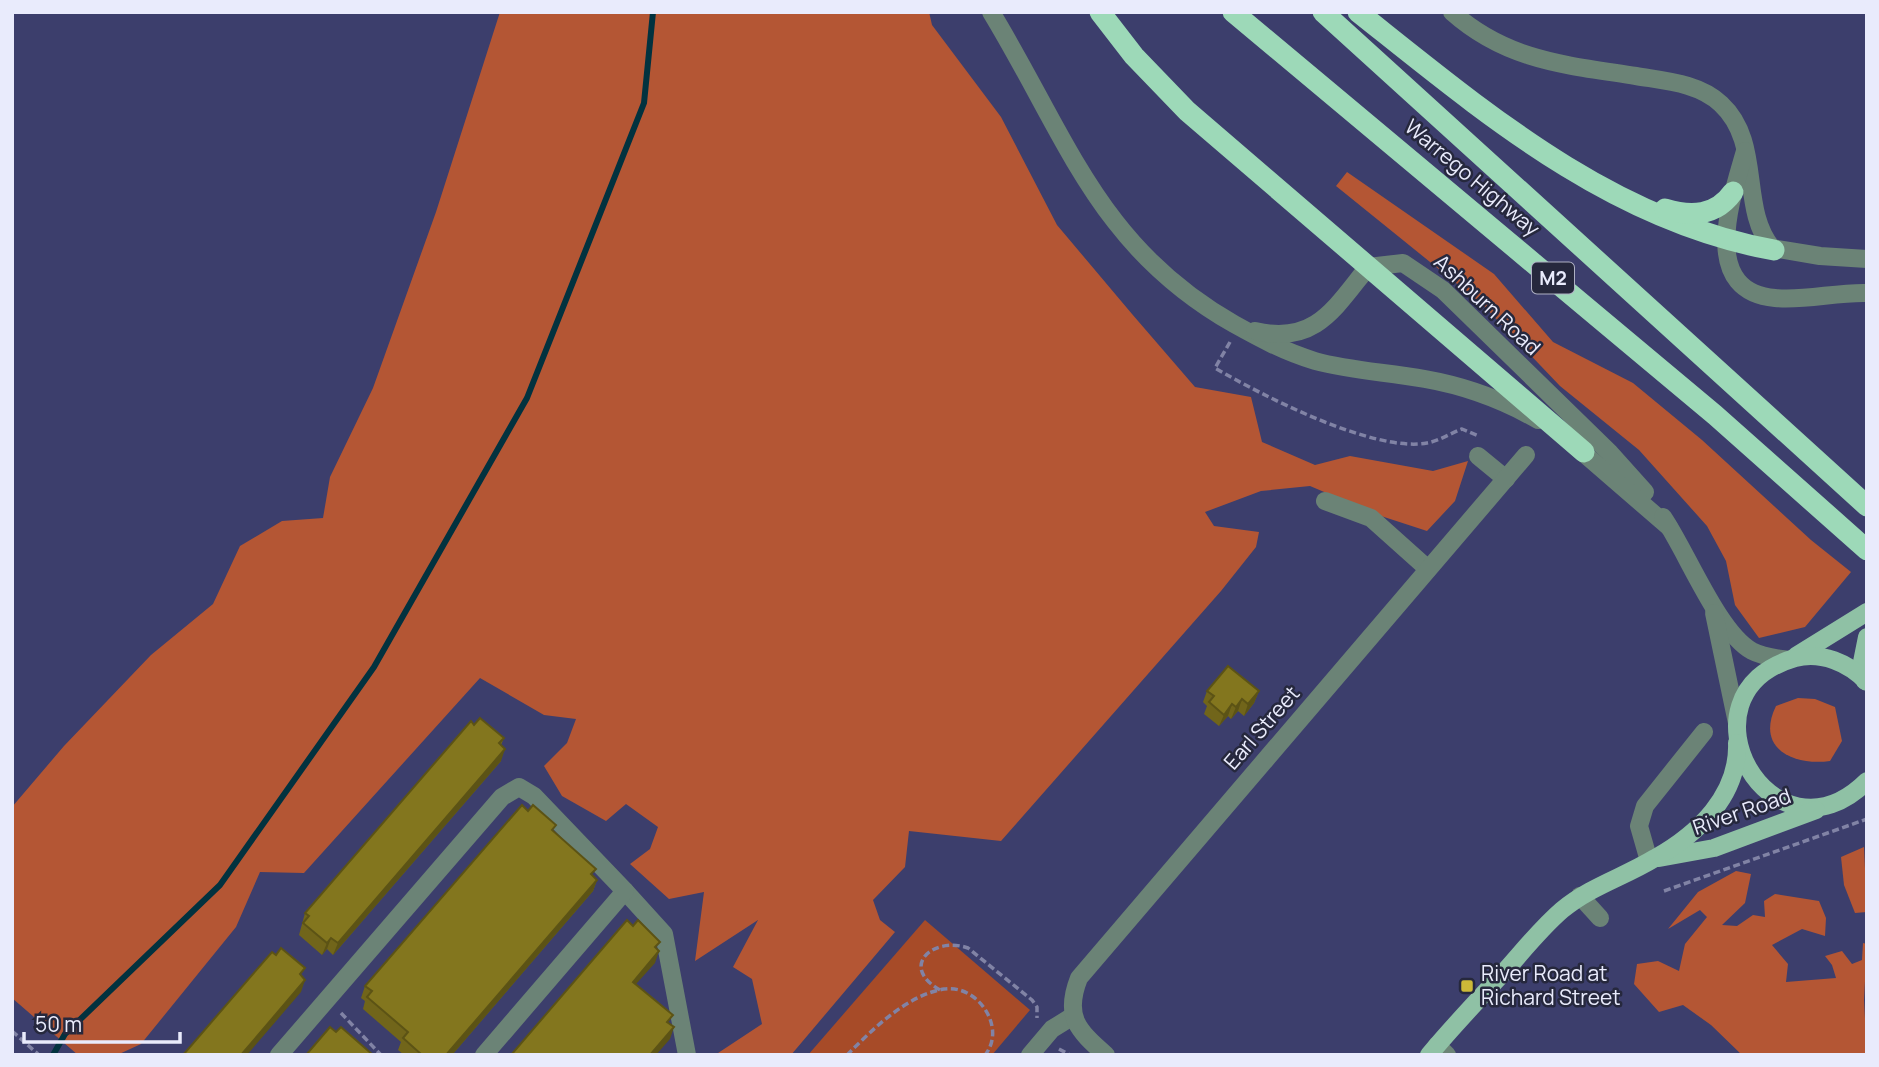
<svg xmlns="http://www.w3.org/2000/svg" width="1879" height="1067" viewBox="0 0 1879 1067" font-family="Manrope,sans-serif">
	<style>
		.green { fill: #a74b28 }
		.forest { fill: #b45634 }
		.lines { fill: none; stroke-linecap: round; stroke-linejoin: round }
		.stream { stroke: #02323f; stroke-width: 6 }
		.path { stroke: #8183a5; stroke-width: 3.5; stroke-dasharray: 7 3.5; stroke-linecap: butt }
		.minor { stroke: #6b8376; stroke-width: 18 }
		.major { stroke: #8fc1a5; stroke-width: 18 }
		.highway { stroke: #9dd9b8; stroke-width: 21 }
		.wall { fill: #71651a }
		.shaded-wall { fill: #5c5315 }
		.building { fill: #83761e; stroke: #5c5315; stroke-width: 2 }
		.poi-dot { fill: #cdb938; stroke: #26283d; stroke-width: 2.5 }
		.labels { text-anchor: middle; stroke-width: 5; stroke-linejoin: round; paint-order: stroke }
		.shield { fill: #26283d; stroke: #aeb0c3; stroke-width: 2 }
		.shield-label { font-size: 19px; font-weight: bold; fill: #e9ebfc }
		.street-label { font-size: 21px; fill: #e9ebfc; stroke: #26283d }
		.poi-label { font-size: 21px; fill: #e9ebfc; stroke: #26283d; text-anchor: start }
	</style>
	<rect width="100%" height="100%" fill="#3c3e6c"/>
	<path class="green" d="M925 920 1030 1010 992 1055H808Z"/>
	<g class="forest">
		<path d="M500 12H929L932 25 1001 117 1057 225 1132 314 1195 387 1251 397 1262 442 1315 465 1350 456 1433 471 1468 461 1455 501 1427 531 1381 516 1310 486 1261 491 1205 512 1214 526 1259 532 1256 547 1221 591 1001 841 909 831 905 867 873 900 880 920 895 932 791 1055H715L762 1024 752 979 733 967 758 920 695 961 704 892 669 899 630 864 650 849 658 827 626 804 606 821 562 796 544 766 567 743 576 719 544 715 480 678 304 873 260 872 236 927 141 1044 117 1055H78L12 998V807L64 746 151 655 213 604 240 546 282 521 323 518 330 477 373 388 436 212Z"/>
		<path d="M1347 172 1494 274 1553 342 1633 383 1702 440 1811 540 1851 572 1805 627 1759 638 1735 605 1726 561 1707 526 1639 450 1560 386 1482 304 1336 186Z"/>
		<path d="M1798 698 1815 699 1835 707 1842 741 1830 761C1794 766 1755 749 1776 706Z"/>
		<path d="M1864 847 1867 912 1855 913 1844 885 1841 857Z"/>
		<path d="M1736 871 1751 874 1745 903 1722 925 1737 926 1753 915 1765 917 1764 901 1775 894 1819 901 1826 918 1825 936 1802 929 1772 945 1788 964 1786 982 1836 978 1832 965 1825 956 1842 951 1852 964 1862 960 1863 943 1867 944 1864 1000 1867 1055H1742L1711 1025 1683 1005 1659 1012 1634 984 1637 964 1658 961 1679 971 1685 944 1707 917 1700 910 1668 929 1698 892Z"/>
	</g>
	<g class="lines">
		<path class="stream" d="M53 1055 65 1034 220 885 374 667 527 398 644 103 653 12"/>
		<g class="path">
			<path d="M1230 342 1215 368C1261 395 1374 453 1427 443 1439 441 1451 433 1462 429L1479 436"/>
			<path d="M1664 891 1867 819"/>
			<path d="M940 990C898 966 934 936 968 948L1032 1000 1037 1007V1018"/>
			<path d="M341 1013 381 1055"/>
			<path d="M12 1031 39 1055"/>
			<path d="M1059 1049 1070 1055"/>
			<path d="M847 1055C873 1029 907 995 944 989 978 984 1007 1028 985 1055"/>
		</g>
		<g class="minor">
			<path d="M991 12C1067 137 1098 247 1234 324 1261 339 1285 352 1315 361 1351 371 1388 372 1425 379 1465 386 1503 400 1538 420"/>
			<path d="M1452 12C1507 61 1566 65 1636 76 1665 81 1699 83 1721 104 1763 143 1739 208 1772 248L1820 256 1867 259"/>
			<path d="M1745 151C1732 197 1698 291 1775 298 1805 301 1836 292 1867 293"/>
			<path d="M1255 331C1315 345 1334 309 1368 267L1403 263 1443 290 1610 453 1645 492"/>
			<path d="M1573 444 1669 527"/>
			<path d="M1478 456 1506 479"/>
			<path d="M1325 501 1371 518 1428 569"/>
			<path d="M1663 517C1687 552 1718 632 1752 651 1763 657 1776 658 1788 660"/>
			<path d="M1714 613 1737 723"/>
			<path d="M1649 861 1639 826 1645 806 1704 732"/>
			<path d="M625 891 664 934 687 1055"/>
			<path d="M1580 896 1600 918"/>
			<path d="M1437 1045 1447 1055"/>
			<path d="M279 1055 502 797 519 787 534 796 625 891 484 1055"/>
			<path d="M1030 1055 1052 1029 1073 1016"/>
			<path d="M1106 1055C1077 1030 1064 1016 1079 978L1526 455"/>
		</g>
		<g class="major">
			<path d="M1796 656 1867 612"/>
			<path d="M1865 681 1862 662 1867 637"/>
			<path d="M1867 682C1849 663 1821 651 1795 658 1670 694 1772 875 1867 781"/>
			<path d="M1659 858 1714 848 1816 810"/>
			<path d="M1429 1055C1453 1026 1479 999 1504 972 1523 951 1541 928 1562 910 1591 886 1624 877 1655 858 1698 834 1739 795 1737 743"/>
		</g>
		<g class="highway">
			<path d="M1100 12 1134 56 1187 111 1584 452"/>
			<path d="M1233 12 1715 415 1867 550"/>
			<path d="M1323 12 1867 506"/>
			<path d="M1358 12C1484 112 1611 221 1774 250"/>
			<path d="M1665 209C1691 217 1716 216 1733 192"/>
		</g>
	</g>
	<g class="wall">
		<path d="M1207 691H1259L1254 703 1244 716 1238 711 1231 719 1228 716 1219 726 1204 714 1207 706 1203 702Z"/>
		<path d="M474 725 504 738 501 745V761L333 955 327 949 322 955 299 935 305 913Z"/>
		<path d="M528 811 554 832 597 880 593 891 452 1055H404L398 1050 401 1042 363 1009 365 1001 361 998 365 986Z"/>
	</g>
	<g class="shaded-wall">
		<path d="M1259 691 1254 703 1244 716 1248 704Z"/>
		<path d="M1242 699 1238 711 1231 719 1236 707Z"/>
		<path d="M1232 704 1228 716 1219 726 1224 715Z"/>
		<path d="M505 749 501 761 333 955 338 943Z"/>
		<path d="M597 880 593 891 452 1055H446Z"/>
		<path d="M331 938 327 949 322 955 327 943Z"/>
		<path d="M659 951 655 963 628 993 633 982Z"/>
		<path d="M305 980 301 992 247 1055H241Z"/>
		<path d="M674 1027 670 1039 656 1055H650Z"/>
	</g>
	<g class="building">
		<path d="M1228 666 1259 691 1248 704 1242 699 1236 707 1232 704 1224 715 1209 702 1214 696 1207 691Z"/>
		<path d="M480 718 504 738 499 743 505 749 338 943 331 938 327 943 303 923 309 916 305 913 471 721 474 725Z"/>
		<path d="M522 805 528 811 533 805 556 825 552 830 596 869 591 874 597 880 446 1055H422L403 1038 408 1032 367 997 372 991 365 986Z"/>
		<path d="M627 920 633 926 638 920 660 942 655 947 659 951 633 982 673 1015 667 1022 674 1027 650 1055H511Z"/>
		<path d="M281 948 305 968 300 974 305 980 241 1055H183L272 952 276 955Z"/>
		<path d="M330 1027 336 1032 341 1027 373 1055H306Z"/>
	</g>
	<rect class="poi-dot" x="1460" y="979" width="14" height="14" rx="3.5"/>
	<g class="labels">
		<rect class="shield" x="1532" y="262.5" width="42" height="31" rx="5"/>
		<g class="shield-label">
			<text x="1553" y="285">M2</text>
		</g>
		<g class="street-label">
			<text transform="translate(1472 178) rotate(40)" y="7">Warrego Highway</text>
			<text transform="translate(1487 305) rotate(43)" y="7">Ashburn Road</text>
			<text transform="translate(1262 728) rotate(-49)" y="7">Earl Street</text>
			<text transform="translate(1742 812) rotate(-19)" y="7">River Road</text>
		</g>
		<g class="poi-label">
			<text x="1481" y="981">River Road at<tspan x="1481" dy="24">Richard Street</tspan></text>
		</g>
	</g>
	<rect width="1879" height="1067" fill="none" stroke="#e9ebfc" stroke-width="28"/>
	<path d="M24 1032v10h156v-10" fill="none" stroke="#e9ebfc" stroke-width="3.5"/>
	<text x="35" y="1032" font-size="21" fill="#e9ebfc" stroke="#26283d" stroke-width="5" paint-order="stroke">50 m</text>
</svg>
